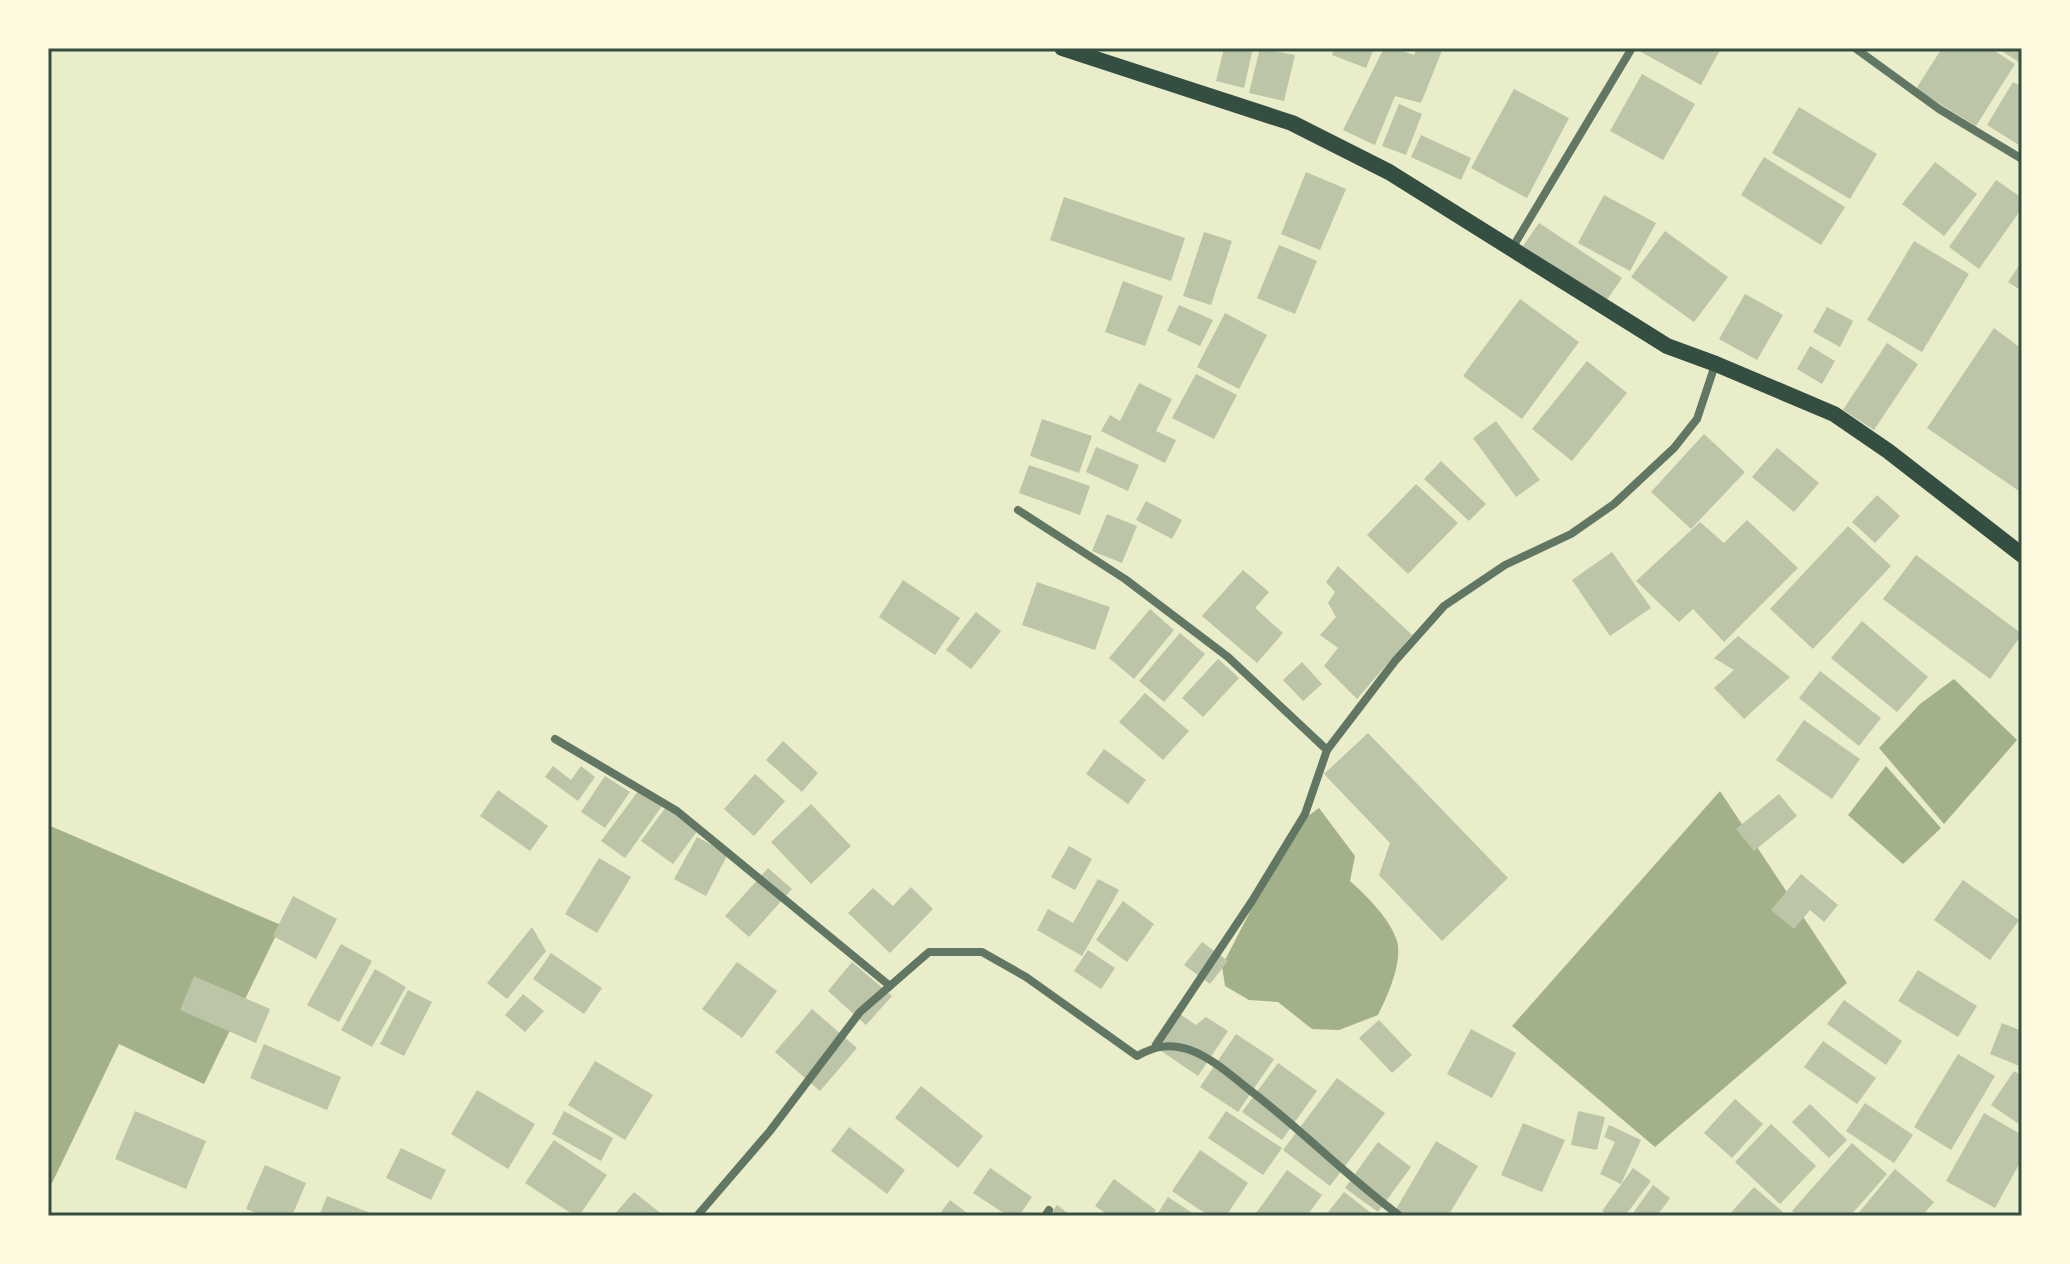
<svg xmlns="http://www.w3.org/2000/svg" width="2070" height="1264" viewBox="0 0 2070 1264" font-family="'Zilla Slab',serif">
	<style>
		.water { fill: #a3b18a }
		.building { fill: #bcc5a7 }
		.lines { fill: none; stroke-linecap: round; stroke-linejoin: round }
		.minor { stroke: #617663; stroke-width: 8 }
		.secondary { stroke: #344e41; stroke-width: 16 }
		.neatline { fill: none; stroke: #344e41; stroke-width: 3 }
	</style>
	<rect width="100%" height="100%" fill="#e9edc9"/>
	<g class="water">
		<path d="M1954 679 2017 740 1944 824 1879 748 1920 704Z"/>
		<path d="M1886 766 1941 828 1903 864 1848 815Z"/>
		<path d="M1720 791 1847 983 1655 1147 1512 1026Z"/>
		<path d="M1319 808 1355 856 1350 881C1367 896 1390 919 1397 941 1403 962 1387 997 1378 1015L1339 1030 1312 1029 1278 1002 1249 1000 1225 986 1222 966 1294 826Z"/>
		<path d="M48 825 281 925 204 1084 119 1044 52 1183 48 1181Z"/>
	</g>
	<g class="building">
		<path d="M1224 48H1253L1244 88 1216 81Z"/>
		<path d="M1260 48 1295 55 1284 101 1249 93Z"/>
		<path d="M1334 48H1374L1366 68 1332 55Z"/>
		<path d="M1384 48H1394L1414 55 1417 48H1443L1421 103 1395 96 1375 145 1343 130Z"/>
		<path d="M1643 48H1721L1701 85 1641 52Z"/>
		<path d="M1942 48H1990L2015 64 1976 126 1916 89Z"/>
		<path d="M1997 48H2022V64Z"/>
		<path d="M1642 74 1695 104 1663 160 1610 131Z"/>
		<path d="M2013 82 2022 87V147L1987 125Z"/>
		<path d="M1514 89 1569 118 1527 198 1471 168Z"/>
		<path d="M1399 104 1422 114 1406 155 1382 146Z"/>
		<path d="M1799 107 1877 154 1850 199 1772 153Z"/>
		<path d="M1421 135 1471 158 1461 180 1411 157Z"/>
		<path d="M1764 157 1845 207 1821 245 1741 195Z"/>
		<path d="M1935 162 1977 194 1944 236 1902 204Z"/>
		<path d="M1306 172 1346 189 1320 250 1281 234Z"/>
		<path d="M1996 180 2022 198V208L1979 269 1949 247Z"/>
		<path d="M1604 195 1656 223 1630 271 1578 243Z"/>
		<path d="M1064 197 1185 238 1171 281 1050 240Z"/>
		<path d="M1539 223 1622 278 1606 301 1523 246Z"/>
		<path d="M1665 231 1728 277 1694 322 1631 277Z"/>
		<path d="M1204 232 1232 241 1211 305 1183 296Z"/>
		<path d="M1914 241 1969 274 1922 352 1867 320Z"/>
		<path d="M1279 245 1317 261 1295 314 1257 298Z"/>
		<path d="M2022 261V291L2008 282Z"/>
		<path d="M1123 281 1163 296 1145 346 1105 332Z"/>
		<path d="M1745 294 1783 315 1757 360 1719 339Z"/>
		<path d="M1520 299 1579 342 1522 419 1463 376Z"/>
		<path d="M1179 305 1213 320 1200 346 1167 331Z"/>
		<path d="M1827 307 1853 321 1840 347 1813 332Z"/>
		<path d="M1225 313 1267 335 1239 389 1197 367Z"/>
		<path d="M1994 328 2022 349V493L1927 428Z"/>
		<path d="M1887 343 1918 364 1874 430 1843 410Z"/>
		<path d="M1810 346 1835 361 1822 384 1797 369Z"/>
		<path d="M1587 361 1627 393 1572 461 1532 429Z"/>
		<path d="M1196 374 1237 395 1214 439 1172 418Z"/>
		<path d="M1139 383 1172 399 1156 431 1176 440 1165 463 1101 431 1110 415 1120 421Z"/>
		<path d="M1042 419 1092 436 1079 473 1030 456Z"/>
		<path d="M1496 421 1540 480 1516 497 1473 438Z"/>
		<path d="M1704 434 1745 472 1691 529 1651 492Z"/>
		<path d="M1096 447 1139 465 1128 491 1086 472Z"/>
		<path d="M1777 448 1819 483 1794 512 1752 477Z"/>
		<path d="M1441 461 1486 504 1469 521 1424 479Z"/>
		<path d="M1029 465 1090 486 1080 515 1019 493Z"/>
		<path d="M1416 484 1458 523 1408 574 1367 535Z"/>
		<path d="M1877 495 1900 516 1875 543 1852 522Z"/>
		<path d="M1146 501 1182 520 1172 539 1136 520Z"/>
		<path d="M1107 514 1137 526 1122 563 1092 551Z"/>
		<path d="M1747 520 1798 568 1724 642 1693 609 1679 622 1636 581 1700 522 1724 543Z"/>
		<path d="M1848 526 1891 566 1813 649 1770 609Z"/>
		<path d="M1612 552 1651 608 1610 636 1572 580Z"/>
		<path d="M1916 555 2022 634 1990 679 1883 599Z"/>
		<path d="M1338 566 1412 635 1357 699 1324 666 1338 648 1320 635 1336 617 1328 603 1335 592 1326 582Z"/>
		<path d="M1243 570 1269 592 1255 608 1283 633 1257 663 1202 616Z"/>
		<path d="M903 580 960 618 935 655 879 617Z"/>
		<path d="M1037 582 1110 607 1095 650 1022 625Z"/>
		<path d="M1150 609 1174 630 1134 679 1109 658Z"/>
		<path d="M976 612 1001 631 971 669 946 650Z"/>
		<path d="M1862 621 1928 677 1897 712 1831 658Z"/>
		<path d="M1180 633 1205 654 1164 702 1139 681Z"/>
		<path d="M1738 636 1790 677 1744 719 1714 688 1734 670 1714 658Z"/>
		<path d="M1218 659 1239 678 1203 717 1182 698Z"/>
		<path d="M1302 662 1322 684 1303 701 1283 680Z"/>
		<path d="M1820 671 1881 718 1859 746 1799 698Z"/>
		<path d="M1145 693 1189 731 1163 760 1119 722Z"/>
		<path d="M1804 720 1860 759 1832 799 1776 760Z"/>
		<path d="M1368 733 1508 878 1442 941 1379 875 1390 843 1324 774Z"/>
		<path d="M783 741 818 773 802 792 766 760Z"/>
		<path d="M1104 749 1146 780 1128 804 1086 774Z"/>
		<path d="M553 766 571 780 581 766 595 777 578 801 545 777Z"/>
		<path d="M755 774 785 801 754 836 724 809Z"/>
		<path d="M605 776 630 792 605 828 581 812Z"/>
		<path d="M498 790 548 826 530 851 480 816Z"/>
		<path d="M639 790 662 806 625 858 601 841Z"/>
		<path d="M1779 794 1797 816 1754 851 1736 829Z"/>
		<path d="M811 804 851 846 811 884 771 842Z"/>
		<path d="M666 807 698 830 673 864 641 841Z"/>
		<path d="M697 837 728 854 706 896 674 879Z"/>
		<path d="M1069 846 1092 859 1075 890 1051 877Z"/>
		<path d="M599 858 631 877 597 933 565 914Z"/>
		<path d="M768 868 792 889 749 937 725 916Z"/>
		<path d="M1801 874 1838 905 1824 922 1810 910 1794 929 1771 910Z"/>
		<path d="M1098 879 1119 890 1082 956 1037 930 1048 909 1073 923Z"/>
		<path d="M1963 880 2019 920 1990 960 1934 920Z"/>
		<path d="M911 887 933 909 890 953 848 913 873 888 893 906Z"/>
		<path d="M293 896 337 919 316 959 273 936Z"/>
		<path d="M1123 901 1154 924 1127 962 1096 940Z"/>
		<path d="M532 927 546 951 507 999 487 983Z"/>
		<path d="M1202 942 1228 961 1210 984 1184 965Z"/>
		<path d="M341 944 372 961 339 1022 307 1005Z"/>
		<path d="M1088 950 1115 968 1101 989 1074 971Z"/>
		<path d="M551 953 602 988 584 1014 533 979Z"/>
		<path d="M737 962 777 991 742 1038 702 1009Z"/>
		<path d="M852 962 892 996 866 1025 828 991Z"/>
		<path d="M375 969 406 987 372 1047 341 1030Z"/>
		<path d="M1918 970 1977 1006 1958 1037 1898 1001Z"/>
		<path d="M194 976 270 1009 256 1043 180 1010Z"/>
		<path d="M408 990 432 1002 404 1056 380 1044Z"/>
		<path d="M523 994 544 1011 525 1032 505 1015Z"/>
		<path d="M1844 1000 1902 1041 1886 1065 1827 1024Z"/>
		<path d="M812 1009 857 1048 820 1091 775 1052Z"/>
		<path d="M1174 1010 1196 1025 1206 1017 1228 1031 1198 1076 1151 1044Z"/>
		<path d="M1379 1020 1412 1055 1392 1073 1359 1038Z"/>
		<path d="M2002 1023 2022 1031V1067L1990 1054Z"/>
		<path d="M1471 1029 1516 1053 1492 1098 1447 1074Z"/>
		<path d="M1236 1034 1274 1059 1238 1112 1200 1087Z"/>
		<path d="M1823 1041 1876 1078 1857 1104 1804 1067Z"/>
		<path d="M264 1044 341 1077 327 1110 250 1078Z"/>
		<path d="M1958 1054 1995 1076 1951 1150 1914 1127Z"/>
		<path d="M595 1061 653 1095 625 1140 568 1105Z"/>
		<path d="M1278 1063 1317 1091 1282 1140 1242 1112Z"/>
		<path d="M2014 1071 2022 1076V1126L1991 1105Z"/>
		<path d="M1337 1078 1385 1113 1330 1186 1283 1150Z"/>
		<path d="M921 1086 983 1136 958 1168 895 1118Z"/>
		<path d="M477 1090 535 1124 508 1169 451 1134Z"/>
		<path d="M1735 1099 1763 1124 1732 1158 1704 1133Z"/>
		<path d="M1865 1103 1913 1135 1894 1163 1846 1131Z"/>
		<path d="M1810 1104 1847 1140 1829 1158 1792 1122Z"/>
		<path d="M135 1111 206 1141 186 1189 115 1159Z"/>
		<path d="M564 1111 613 1138 601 1161 552 1134Z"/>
		<path d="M1226 1111 1282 1148 1263 1175 1208 1138Z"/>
		<path d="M1578 1111 1605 1117 1597 1150 1571 1145Z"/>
		<path d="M1984 1113 2022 1135V1159L1995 1208 1946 1181Z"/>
		<path d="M1523 1123 1565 1140 1542 1192 1501 1175Z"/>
		<path d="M1771 1124 1816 1166 1780 1204 1735 1162Z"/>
		<path d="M1609 1125 1641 1140 1621 1184 1600 1174 1615 1142 1604 1137Z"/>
		<path d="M849 1127 905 1170 887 1194 831 1151Z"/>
		<path d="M554 1140 607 1175 579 1216H575L525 1183Z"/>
		<path d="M1436 1141 1478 1166 1448 1216H1392Z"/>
		<path d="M1378 1142 1411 1167 1378 1212 1345 1188Z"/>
		<path d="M1852 1143 1887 1174 1850 1216H1798L1792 1211Z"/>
		<path d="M401 1148 446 1170 431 1200 386 1178Z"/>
		<path d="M1200 1150 1248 1183 1226 1216H1209L1172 1191Z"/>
		<path d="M265 1165 306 1183 292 1216H263L246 1209Z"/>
		<path d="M990 1168 1032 1197 1019 1216H1008L973 1193Z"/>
		<path d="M1633 1168 1651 1181 1625 1216H1609L1602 1211Z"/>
		<path d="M1895 1169 1934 1202 1922 1216H1856Z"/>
		<path d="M1287 1170 1322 1195 1307 1216H1254Z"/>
		<path d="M1114 1179 1156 1210 1151 1216H1109L1095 1206Z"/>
		<path d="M1653 1185 1670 1198 1657 1216H1631Z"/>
		<path d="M1754 1187 1784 1213 1781 1216H1728Z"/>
		<path d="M634 1192 664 1216H613Z"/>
		<path d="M1344 1192 1375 1216H1325Z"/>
		<path d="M327 1196 378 1216H319Z"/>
		<path d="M1168 1197 1197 1216H1156Z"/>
		<path d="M950 1200 971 1216H938Z"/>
		<path d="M1057 1205 1072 1216H1049Z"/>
	</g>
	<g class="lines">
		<g class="minor">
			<path d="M1855 48 1939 109 2022 159"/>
			<path d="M1511 250 1632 48"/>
			<path d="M1018 510 1125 579 1228 657 1327 750"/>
			<path d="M555 739 677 811 890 986"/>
			<path d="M1156 1045 1252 901 1305 814 1327 750 1395 661 1444 606 1505 565 1571 534 1614 504 1674 448 1697 419 1715 365"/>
			<path d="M697 1216 770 1131 860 1012 929 952H982L1026 977 1137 1056C1155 1046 1170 1043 1190 1050 1210 1057 1231 1075 1247 1088 1300 1128 1346 1176 1400 1216"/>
			<path d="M1045 1216 1049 1210"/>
		</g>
		<path class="secondary" d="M1062 48 1292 123 1389 172 1667 346 1716 364 1834 414 1888 451 2022 555"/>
	</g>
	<rect width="2070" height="1264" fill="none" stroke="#fefae0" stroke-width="100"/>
	<rect x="50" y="50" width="1970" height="1164" class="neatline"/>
</svg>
